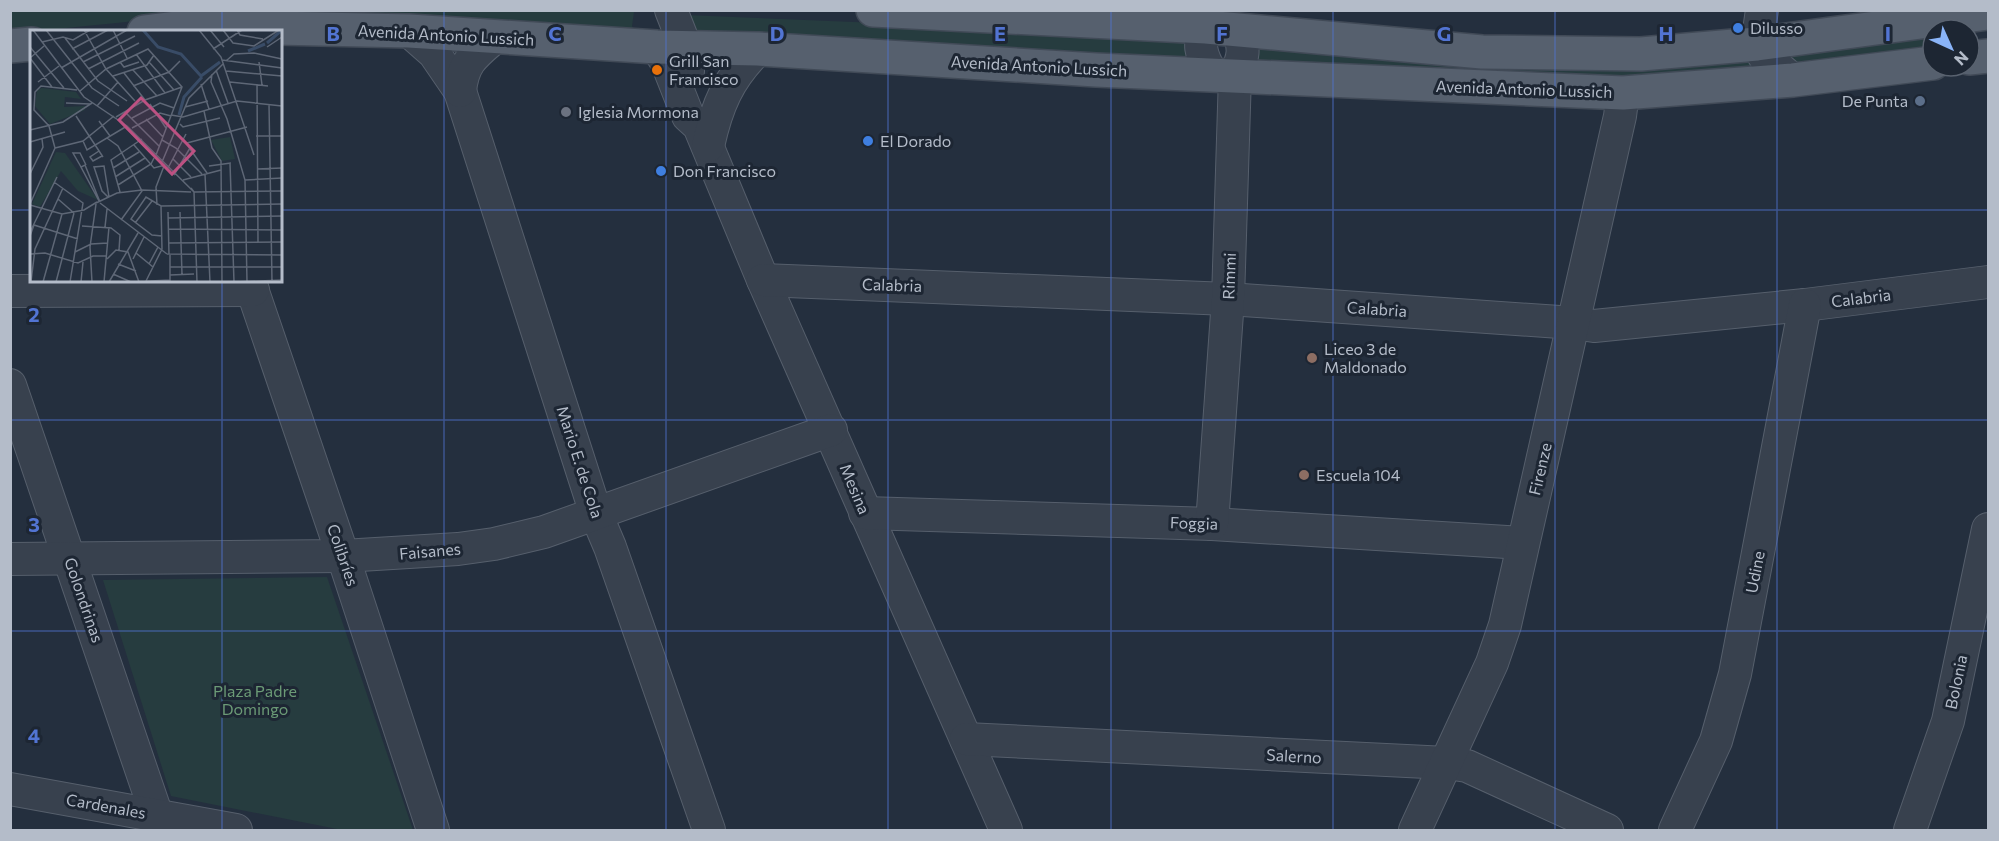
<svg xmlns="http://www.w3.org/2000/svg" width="1999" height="841" viewBox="0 0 1999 841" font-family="Commissioner,sans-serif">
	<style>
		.green { fill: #263c3f }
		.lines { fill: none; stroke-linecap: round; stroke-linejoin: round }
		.minor-casing { stroke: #565f6c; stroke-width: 34 }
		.major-casing { stroke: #414a57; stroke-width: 36 }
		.minor { stroke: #38414e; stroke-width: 32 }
		.major { stroke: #56606e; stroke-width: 33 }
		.grid { fill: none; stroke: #5274d3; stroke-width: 1.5; stroke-opacity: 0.55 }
		.shop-dot { fill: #3f7fe0; stroke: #1d2633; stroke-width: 2 }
		.food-dot { fill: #e8710a; stroke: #1d2633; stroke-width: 2 }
		.service-dot { fill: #5c6f8a; stroke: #1d2633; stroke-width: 2 }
		.worship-dot { fill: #6b7280; stroke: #1d2633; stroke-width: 2 }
		.education-dot { fill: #8d6e63; stroke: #1d2633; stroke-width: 2 }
		.labels { text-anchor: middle; stroke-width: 6; stroke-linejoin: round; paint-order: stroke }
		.poi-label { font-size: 16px; fill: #b4bcc9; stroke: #1d2633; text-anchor: start }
		.street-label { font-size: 16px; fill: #b4bcc9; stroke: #1d2633 }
		.park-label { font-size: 16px; fill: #6b9a76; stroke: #1d2633 }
		.inset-river { fill: none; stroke: #394c67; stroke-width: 3 }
		.inset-road { fill: none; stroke: #5e6776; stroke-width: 1.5 }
		.view { fill: #bd5182; fill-opacity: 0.15; stroke: #bd5182; stroke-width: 3 }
		.inset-edge { fill: none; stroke: #b4bcc9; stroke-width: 3 }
		.grid-label { font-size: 20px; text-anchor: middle; font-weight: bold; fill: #5274d3; stroke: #1d2633; stroke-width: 6; stroke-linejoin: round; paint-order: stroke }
	</style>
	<rect width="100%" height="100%" fill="#242f3e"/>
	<g class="green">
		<path d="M301 10 634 12 632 26 635 33 296 16Z"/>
		<path d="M10 11H217C149 21 79 26 11 34Z"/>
		<path d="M686 15 1192 36 1195 63 690 37Z"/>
		<path d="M1933 31V50L1797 68 1773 51Z"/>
		<path d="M1250 42 1743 55 1767 72 1619 80 1249 65Z"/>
		<path d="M327 577 413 830H342L171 796 103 580Z"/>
	</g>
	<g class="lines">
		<defs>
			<g id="minor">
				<path d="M671 10 682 38 681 48 688 71"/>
				<path d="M1210 10C1202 44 1194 42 1212 75"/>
				<path d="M1762 10 1757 44 1764 56 1793 80"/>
				<path d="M409 31 434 53 460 91 596 514 610 547 709 830"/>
				<path d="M657 47 667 63 688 116 699 126 763 280 1006 830"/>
				<path d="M460 91C463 62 474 55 495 37"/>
				<path d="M708 146C717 105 728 79 758 49"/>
				<path d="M249 280 343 556 433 830"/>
				<path d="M763 280 1228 299 1574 323 1594 326 1805 305 1988 282"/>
				<path d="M10 291 253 290"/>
				<path d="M10 385 157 816"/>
				<path d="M865 513 1212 524 1523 543"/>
				<path d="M1212 524 1228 299 1235 75C1244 57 1245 49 1238 30"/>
				<path d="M10 559 343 556 458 549 494 544 544 532 831 430"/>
				<path d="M966 739 1447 763 1467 766 1607 830"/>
				<path d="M10 789 236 830"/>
				<path d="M1415 830 1492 663 1505 625 1620 116 1623 93"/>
				<path d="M1675 830 1716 741 1735 674 1805 305"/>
				<path d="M1910 830 1948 721 1988 529"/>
			</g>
			<g id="major">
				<path d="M873 10 1206 27 1482 52 1641 54 1757 44 1988 13"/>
				<path d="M144 32 191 26 409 31 657 47 758 49 1096 70 1623 93 1793 80 1933 63"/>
				<path d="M10 46 32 44"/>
				<path d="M1969 58 1988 56"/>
			</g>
		</defs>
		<use href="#minor" class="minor-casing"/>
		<use href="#major" class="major-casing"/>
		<use href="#minor" class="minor"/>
		<use href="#major" class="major"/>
	</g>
	<path class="grid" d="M222 10V32M444 10V830M666 10V830M888 10V830M1111 10V830M1333 10V830M1555 10V830M1777 10V830M10 210H32M280 210H1988M222 280V830M10 420H1988M10 631H1988"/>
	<g class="shop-dot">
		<circle cx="1738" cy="28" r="6"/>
		<circle cx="868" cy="141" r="6"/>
		<circle cx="661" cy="171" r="6"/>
	</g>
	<circle class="food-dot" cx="657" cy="70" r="6"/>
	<circle class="service-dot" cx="1920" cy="101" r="6"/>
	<circle class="worship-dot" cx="566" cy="112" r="6"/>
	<g class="education-dot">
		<circle cx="1312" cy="358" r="6"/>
		<circle cx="1304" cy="475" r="6"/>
	</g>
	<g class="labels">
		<g class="poi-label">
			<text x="1750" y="34">Dilusso</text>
			<text x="669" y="67">Grill San<tspan x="669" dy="18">Francisco</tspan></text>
			<text x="1908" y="107" text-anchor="end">De Punta</text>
			<text x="578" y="118">Iglesia Mormona</text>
			<text x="880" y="147">El Dorado</text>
			<text x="673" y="177">Don Francisco</text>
			<text x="1324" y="355">Liceo 3 de<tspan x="1324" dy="18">Maldonado</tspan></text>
			<text x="1316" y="481">Escuela 104</text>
		</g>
		<g class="street-label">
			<text transform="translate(446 35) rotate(3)" y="6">Avenida Antonio Lussich</text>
			<text transform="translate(1039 66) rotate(3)" y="6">Avenida Antonio Lussich</text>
			<text transform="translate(1524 89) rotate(2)" y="6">Avenida Antonio Lussich</text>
			<text transform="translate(1229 276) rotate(-88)" y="6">Rimmi</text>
			<text transform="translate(892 285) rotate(2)" y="6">Calabria</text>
			<text transform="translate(1861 298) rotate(-7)" y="6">Calabria</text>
			<text transform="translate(1377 309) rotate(4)" y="6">Calabria</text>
			<text transform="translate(580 462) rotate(72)" y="6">Mario E. de Cola</text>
			<text transform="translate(1540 469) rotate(-77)" y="6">Firenze</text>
			<text transform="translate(855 489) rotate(67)" y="6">Mesina</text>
			<text transform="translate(1194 523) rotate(2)" y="6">Foggia</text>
			<text transform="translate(430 551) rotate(-5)" y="6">Faisanes</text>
			<text transform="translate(343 555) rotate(71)" y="6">Colibríes</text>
			<text transform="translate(1755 572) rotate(-79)" y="6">Udine</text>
			<text transform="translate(84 600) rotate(71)" y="6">Golondrinas</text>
			<text transform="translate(1956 682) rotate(-78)" y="6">Bolonia</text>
			<text transform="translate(1294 756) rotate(3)" y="6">Salerno</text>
			<text transform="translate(106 806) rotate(10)" y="6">Cardenales</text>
		</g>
		<g class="park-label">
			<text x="255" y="697">Plaza Padre<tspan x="255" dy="18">Domingo</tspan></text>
		</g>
	</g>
	<g transform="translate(30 30)">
		<rect width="252" height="252" fill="#242f3e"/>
		<path d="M12 58 46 62 51 69 35 67 34 77 55 76V80L20 94 5 76 7 60ZM200 107 205 129 192 131 181 110ZM26 122 35 123 68 170 48 161 31 141 10 177 2 174Z" fill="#263c3f"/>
		<path class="inset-river" d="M113 0 128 17 151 24 171 46 190 32M237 13 252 0M218 21 235 14M149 85 154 67 172 47"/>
		<path class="inset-road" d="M3 0 54 67 97 96 164 162 161 158M16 0 62 58 89 76M54 0 76 39 105 71M83 0 97 28M169 0 191 27 224 125M180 0 194 17M193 0 203 13 224 16 249 0M207 0 210 5 233 9M35 8 68 51 97 71M12 12 33 7 43 10 60 0M0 17 34 58M237 17 252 7M42 19 78 0M183 19 212 0M106 24 135 63M0 28 22 57M0 28 14 16M192 30 252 38M196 31 204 24 224 23 252 29M53 32 105 6M90 32 94 37 109 32M119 32 144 60M229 32 232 55M31 38 97 0M58 39 109 13M103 40 127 66M186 40 198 73M196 41 252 46M94 43 115 70M182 44 181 52 197 89 215 150 217 252M83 46 117 35 124 25M8 52 29 36M200 52 238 56M171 54 179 79M227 54 228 212M103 56 139 42 150 31M50 61 76 39 118 19 152 57 126 125M36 73 60 74M120 74 136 98M239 74 242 252M67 76 88 52M155 77 178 71M174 81 182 118 191 131 192 252M95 82 129 116M141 85 153 87 207 71 252 76M46 86 73 127M86 87 115 70 152 57M102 88 130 73 144 78M116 89 133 107M69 91 80 106M150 94 153 97 190 88M102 98 130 83 141 86M0 100 33 92 62 73M226 106H252M77 108 88 116 112 161 91 190M153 109 177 143M132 110 146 118 172 144M53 111 57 120 97 96M0 112 35 102M157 113 217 97M104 115 124 138 135 135M25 118 53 111 84 86M69 121 60 127 63 131 72 126M143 129 161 147M132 132 159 68 193 34M200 133 204 252M179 136 201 133M51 137 43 123H50L56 135M83 138 109 122M138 138 156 104M227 139 252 138M0 144 13 117 12 109M175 144 180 252M144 145 160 118M85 147 115 128M153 150 191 140M215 150 252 148M24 152 53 173 40 252M88 155 121 134 124 128M90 162 81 130 112 109M164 162 252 161M164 162 167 252M78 167 72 161 64 137 74 136 79 167M28 169 44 183M69 171 51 137 55 135 70 172M66 173 87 163 112 160 161 162M70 173 137 224M0 174 25 118 19 96 4 80 5 62 11 56 47 60M0 175 32 184 54 180 67 172M127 175 126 157 134 136M138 182 139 225M150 182 152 244M138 188 252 186M105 193 122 171M52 196 81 198 90 205 89 220M75 197 77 179M138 199 252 200M0 202 27 147M0 206 4 195 48 209M132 206 122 205 101 189 116 167 131 176 252 174M139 213 252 212M45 222 61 214 78 213M106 223 123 237M0 224 15 223 48 233 63 226H76M137 224 252 225M77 229 86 220 98 222 109 252M103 229 114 207M88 234 106 241M119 234 128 217M140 237H252M83 244 101 252 140 250M140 245 164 244M116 251 132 219 131 176M1 252 5 219 33 158M13 252 32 184M26 252 44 183M51 252 53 232M62 252 60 217 66 174M74 252 79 197M79 252 108 203M140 252V225M205 252 252 250"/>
		<path class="view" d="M111 68 164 121 142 144 89 90Z"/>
		<rect width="252" height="252" class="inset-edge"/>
	</g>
	<g class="grid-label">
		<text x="333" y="41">B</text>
		<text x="555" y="41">C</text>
		<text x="777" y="41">D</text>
		<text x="1000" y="41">E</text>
		<text x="1222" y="41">F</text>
		<text x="1444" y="41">G</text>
		<text x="1666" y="41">H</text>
		<text x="1888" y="41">I</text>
		<text x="34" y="322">2</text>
		<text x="34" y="532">3</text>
		<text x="34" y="743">4</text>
	</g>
	<rect width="1999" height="841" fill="none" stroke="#b4bcc9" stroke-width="24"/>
	<g transform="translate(1951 48) rotate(135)"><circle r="28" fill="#1d2633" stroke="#59626f" stroke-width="1.5"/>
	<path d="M0-4.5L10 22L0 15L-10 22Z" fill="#8ab4f8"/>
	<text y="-9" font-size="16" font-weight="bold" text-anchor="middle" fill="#b4bcc9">N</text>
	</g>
</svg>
